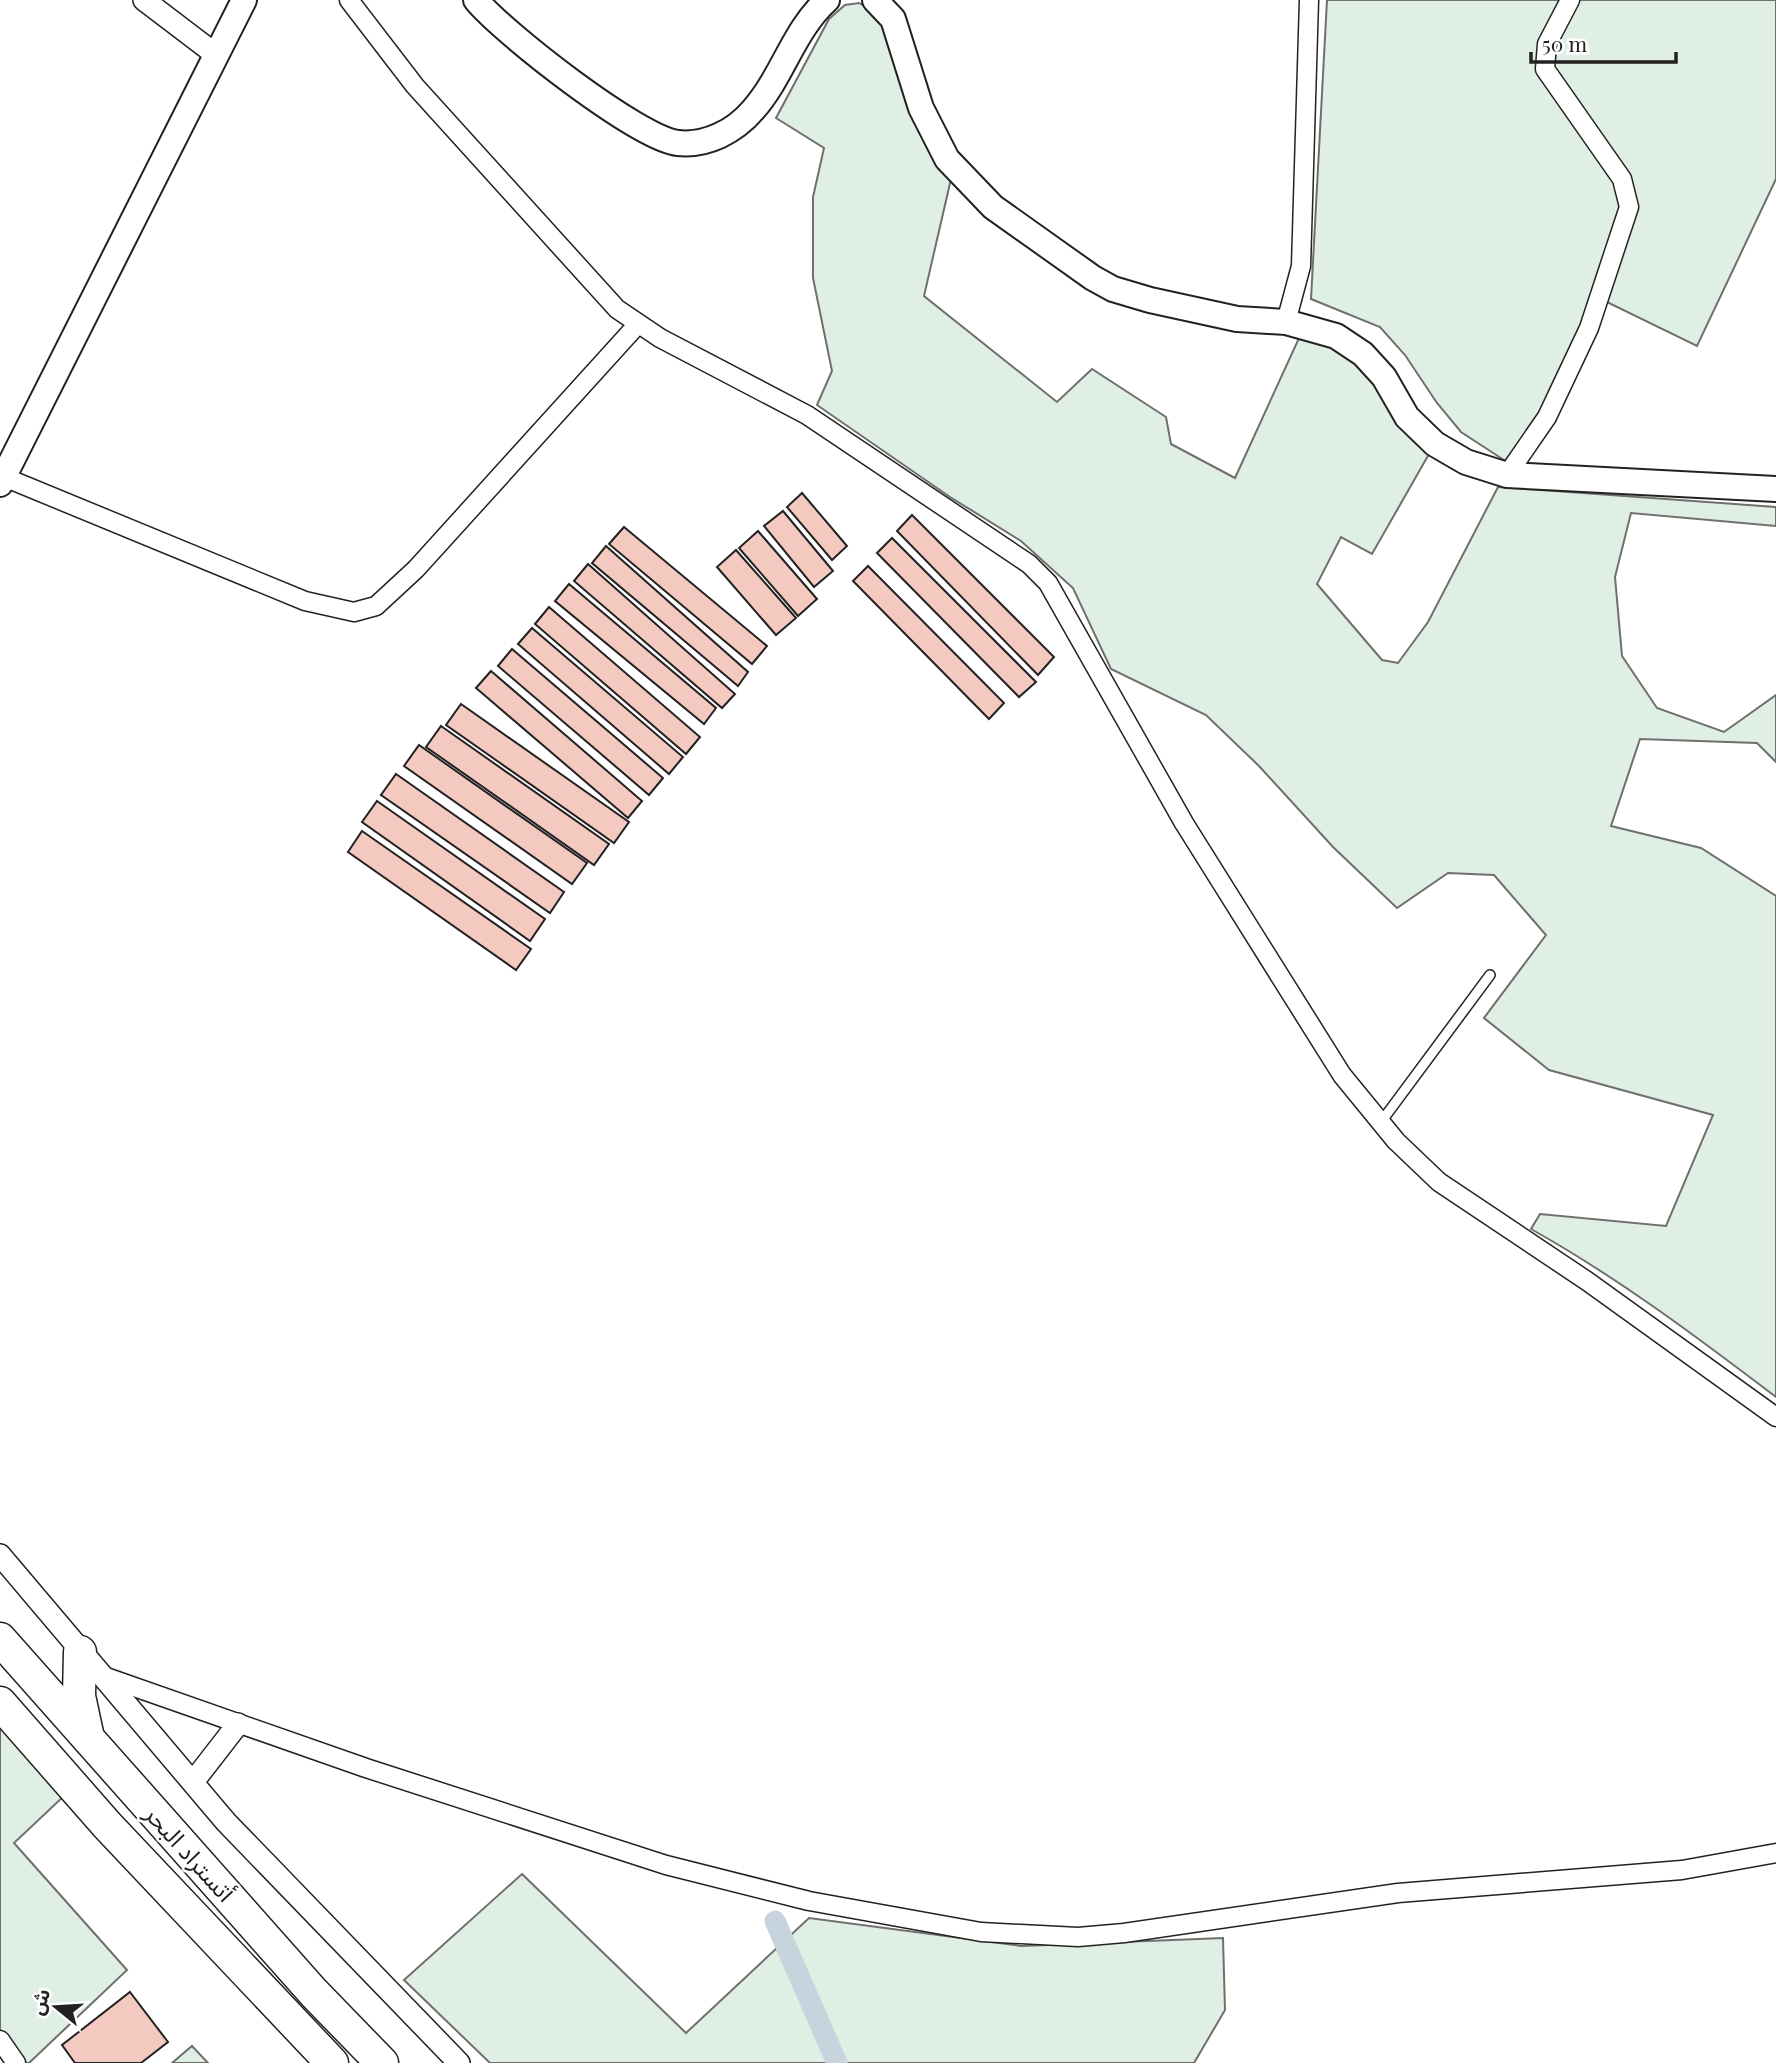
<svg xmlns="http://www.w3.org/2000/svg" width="1776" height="2063" viewBox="0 0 1776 2063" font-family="'Playfair Display','Noto Sans Arabic',serif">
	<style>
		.green { fill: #e0efe3; stroke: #6f6f6f; stroke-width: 2 }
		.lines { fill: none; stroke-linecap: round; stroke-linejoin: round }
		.canal { stroke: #c7d3dd; stroke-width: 21 }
		.building { fill: #f3c9c0; stroke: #222; stroke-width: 2 }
		.service-casing { stroke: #222; stroke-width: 12 }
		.minor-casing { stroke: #222; stroke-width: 21 }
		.tertiary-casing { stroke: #222; stroke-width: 24 }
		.secondary-casing { stroke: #222; stroke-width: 28 }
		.motorway-casing { stroke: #222; stroke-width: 35 }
		.service { stroke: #fff; stroke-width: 9 }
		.minor { stroke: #fff; stroke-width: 18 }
		.tertiary { stroke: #fff; stroke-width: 21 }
		.secondary { stroke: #fff; stroke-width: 24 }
		.motorway { stroke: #fff; stroke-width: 32 }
		.labels { text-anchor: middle; stroke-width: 5; stroke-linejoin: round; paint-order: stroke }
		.street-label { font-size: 24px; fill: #222; stroke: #fff }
	</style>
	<rect width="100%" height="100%" fill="#fff"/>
	<g class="green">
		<path d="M1327 0H1776V179L1697 346 1607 302H1592L1539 418 1507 462 1461 432 1437 403 1405 355 1380 327 1311 299Z"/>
		<path d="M859 3 875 12 885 27 951 179 924 296 1057 402 1092 369 1166 417 1171 444 1235 478 1299 338C1386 354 1373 409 1429 454L1372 554 1341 537 1317 584 1382 660 1398 663 1428 622 1498 487 1776 507V526L1631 513 1615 577 1622 656 1657 708 1724 732 1776 695V762L1757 743 1640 739 1611 826 1701 848 1776 896V1397C1697 1337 1617 1277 1531 1229L1540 1214 1666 1226 1713 1115 1549 1070 1484 1018 1546 935 1494 875 1448 873 1397 908 1333 847 1259 766 1206 715 1111 669 1073 588 1021 541 950 497 817 405 832 371 813 278V197L824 148 776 118 829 19 845 5Z"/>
		<path d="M0 1722 65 1795 14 1843 127 1970 29 2063H24L0 2034Z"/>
		<path d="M522 1874 686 2033 809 1918 1021 1946 1223 1938 1225 2010 1194 2063H490L404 1980Z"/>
		<path d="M192 2046 208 2063H172Z"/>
	</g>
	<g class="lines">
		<path class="canal" d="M775 1921 837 2063"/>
	</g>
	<g class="building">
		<path d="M802 493 847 546 832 560 787 507Z"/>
		<path d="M783 511 833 571 814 587 764 526Z"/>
		<path d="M912 515 1054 657 1038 675 897 531Z"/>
		<path d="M624 527 767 646 752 664 609 544Z"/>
		<path d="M758 531 817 599 798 616 739 548Z"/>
		<path d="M892 538 1036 682 1019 697 877 553Z"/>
		<path d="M606 546 748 672 738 686 592 563Z"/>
		<path d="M736 550 796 618 776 635 717 567Z"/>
		<path d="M588 564 735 694 722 708 574 581Z"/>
		<path d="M868 566 1004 703 989 719 853 581Z"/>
		<path d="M569 584 716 708 704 724 555 601Z"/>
		<path d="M549 607 700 737 686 754 535 624Z"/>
		<path d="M532 628 683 757 669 774 518 644Z"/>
		<path d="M512 649 663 778 649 795 498 666Z"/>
		<path d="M491 671 642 801 628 818 476 688Z"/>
		<path d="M461 704 629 822 614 843 446 725Z"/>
		<path d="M441 726 609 844 594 865 426 747Z"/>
		<path d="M419 745 587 863 572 884 404 766Z"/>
		<path d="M396 774 564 892 550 913 381 795Z"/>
		<path d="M377 801 545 919 530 941 362 822Z"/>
		<path d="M362 831 531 949 516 970 348 852Z"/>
		<path d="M130 1992 168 2042 141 2063H75L62 2045Z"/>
	</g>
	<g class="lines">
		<defs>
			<path id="service" d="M1381 1122 1490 975"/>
			<g id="minor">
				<path d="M349 0 415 86 617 309 660 338 807 415 1029 564 1048 583 1184 823 1236 906 1342 1075 1396 1141 1439 1182 1587 1281 1776 1417"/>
				<path d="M1286 322 1301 266 1309 0"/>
				<path d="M1507 475 1547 417 1589 328 1629 207 1622 179 1545 69 1547 44 1570 0"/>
				<path d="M4 477 305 601 354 612 376 606 416 569 638 324"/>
				<path d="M103 1676 366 1768 666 1865 809 1901 981 1932 1078 1937 1124 1933 1398 1893 1682 1870 1776 1853"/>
				<path d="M0 2040 16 2063"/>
			</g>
			<g id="tertiary">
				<path d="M144 0 215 54"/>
				<path d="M0 1555 226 1822 459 2063"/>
				<path d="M193 1782 238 1724"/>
			</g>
			<g id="secondary">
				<path d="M476 0C503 33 639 139 678 143 707 146 735 131 753 110 783 76 793 31 827 0"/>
				<path d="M875 0 893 19 921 108 947 159 993 207 1093 278 1113 289 1150 300 1237 319 1286 322 1336 336 1363 354 1384 377 1407 417 1435 444 1466 462 1507 475 1776 489"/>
				<path d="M0 484 244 0"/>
			</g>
			<g id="motorway">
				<path d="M0 1639 314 1993 382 2063"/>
				<path d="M80 1652 79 1696 88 1738"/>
				<path d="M0 1703 107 1825 332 2063"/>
			</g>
		</defs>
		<use href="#service" class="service-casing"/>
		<use href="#minor" class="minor-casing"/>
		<use href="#tertiary" class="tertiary-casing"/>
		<use href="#secondary" class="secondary-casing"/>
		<use href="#motorway" class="motorway-casing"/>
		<use href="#service" class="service"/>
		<use href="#minor" class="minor"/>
		<use href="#tertiary" class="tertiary"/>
		<use href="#secondary" class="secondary"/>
		<use href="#motorway" class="motorway"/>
	</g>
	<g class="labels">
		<g class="street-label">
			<text transform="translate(189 1854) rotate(48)" y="8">أتستراد البحر</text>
		</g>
	</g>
	<g transform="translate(56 2007) rotate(288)" stroke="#ffffff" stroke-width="5" paint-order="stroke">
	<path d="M0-5L12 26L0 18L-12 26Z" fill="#222222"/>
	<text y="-10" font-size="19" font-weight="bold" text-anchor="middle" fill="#222222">ش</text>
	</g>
	<path d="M1531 52v10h145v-10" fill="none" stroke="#222222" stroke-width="3.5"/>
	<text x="1542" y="52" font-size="21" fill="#222222" stroke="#ffffff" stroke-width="5" paint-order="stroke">50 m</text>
</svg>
